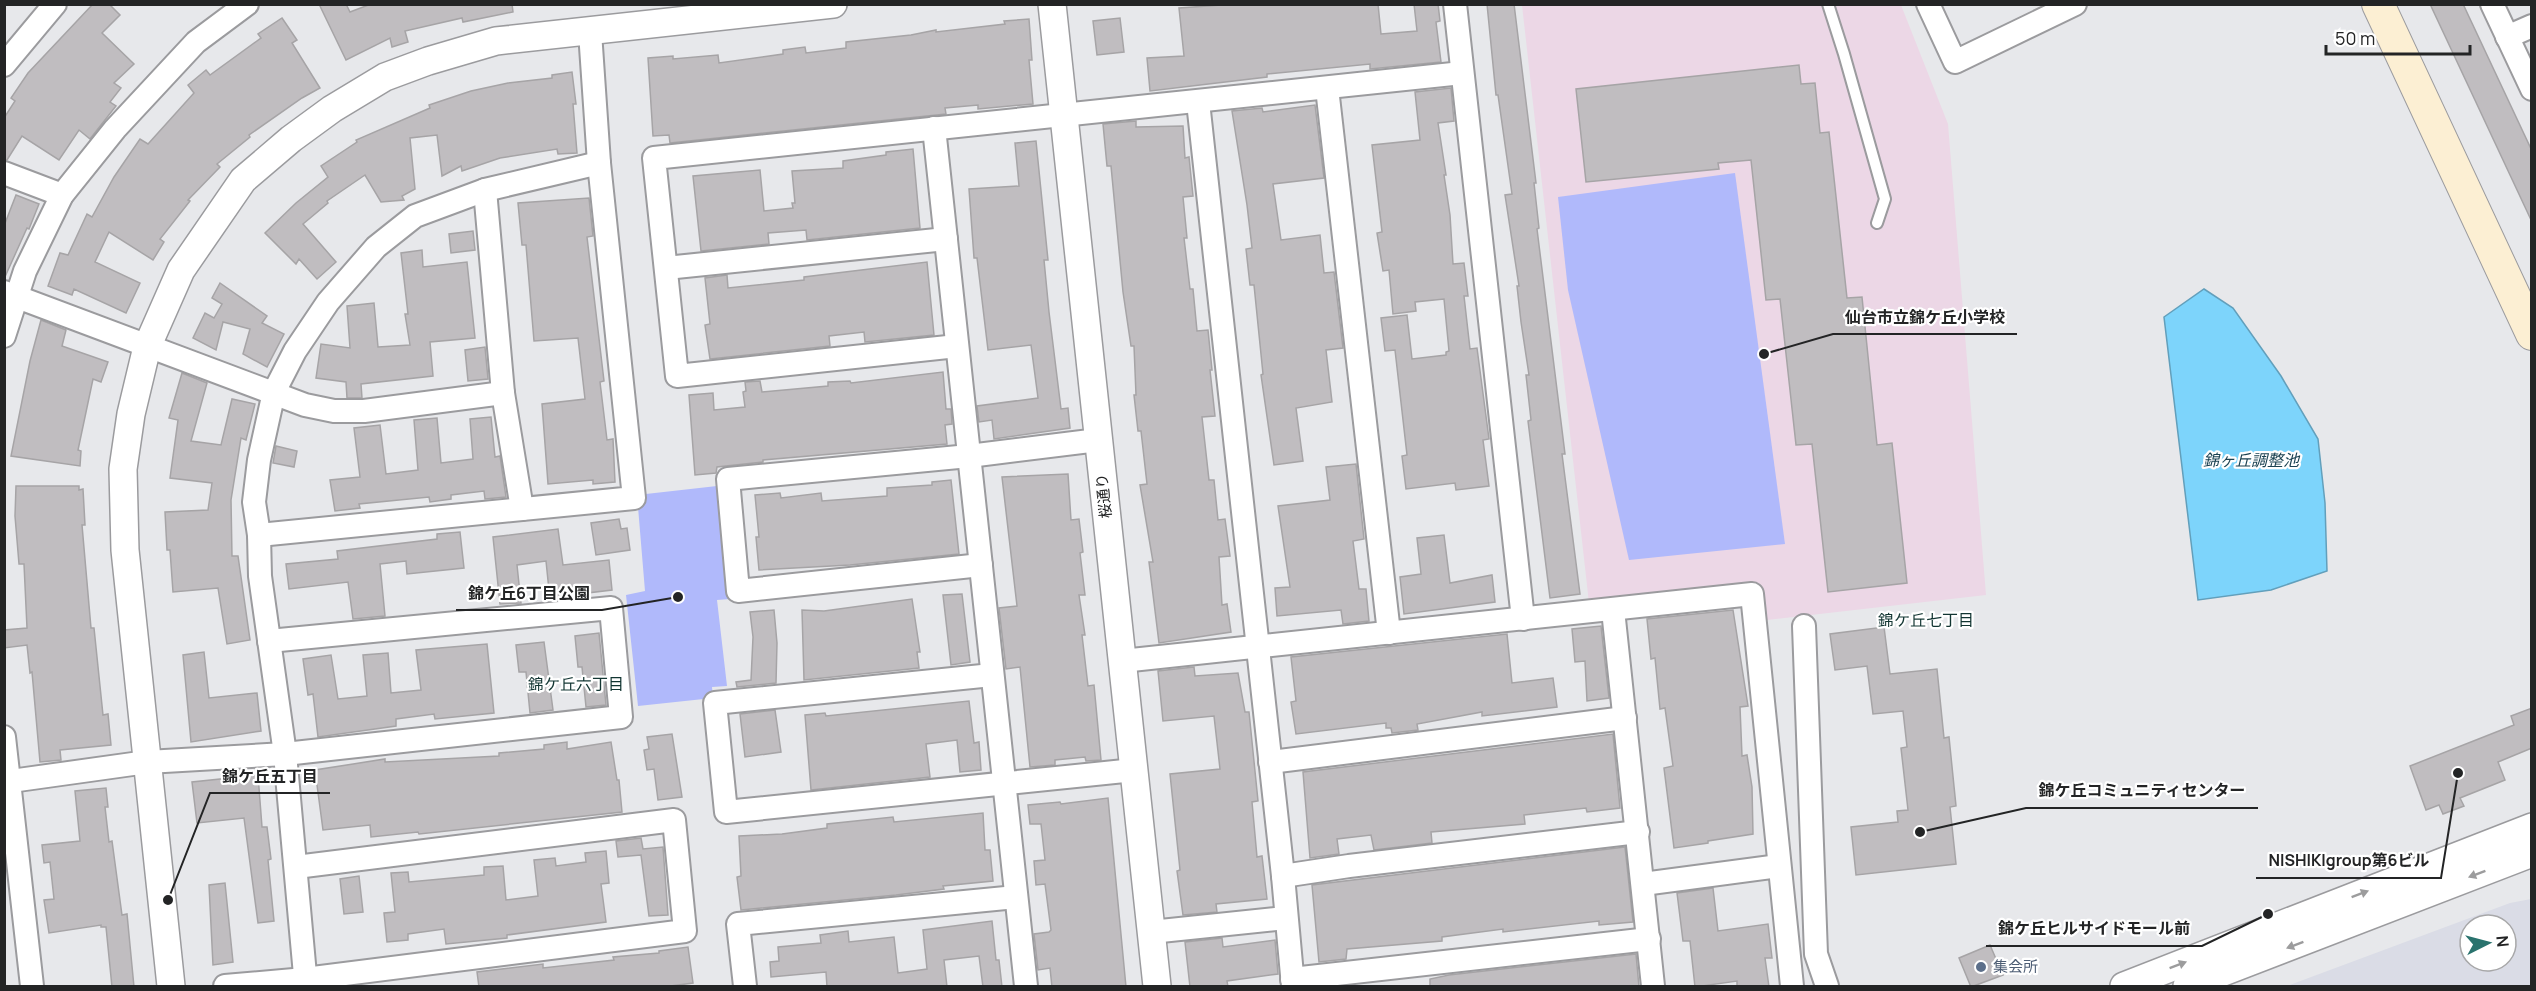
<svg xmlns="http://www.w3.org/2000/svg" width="2536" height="991" viewBox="0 0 2536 991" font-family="Manrope,'Noto Sans JP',sans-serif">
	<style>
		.built { fill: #dadce6; fill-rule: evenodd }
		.education { fill: #ecd7e6 }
		.green { fill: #b0b9fb }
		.water { fill: #7dd4fb; stroke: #629fbb; stroke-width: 1.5 }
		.building { fill: #c0bdc0; stroke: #a6a4a6; stroke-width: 1.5 }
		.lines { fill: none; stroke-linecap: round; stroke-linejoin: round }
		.service-casing { stroke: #9b9b9e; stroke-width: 14 }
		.minor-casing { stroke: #9b9b9e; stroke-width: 26 }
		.tertiary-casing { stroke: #9b9b9e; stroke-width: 30 }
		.secondary-casing { stroke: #9b9b9e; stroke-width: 34 }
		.service { stroke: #fff; stroke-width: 10 }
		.minor { stroke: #fff; stroke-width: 22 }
		.tertiary { stroke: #fff; stroke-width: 27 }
		.secondary { stroke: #fcefd3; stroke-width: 32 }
		.oneway { fill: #9c9c9d }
		.service-dot { fill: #5c6f8a; stroke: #fff; stroke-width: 2 }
		.labels { text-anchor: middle; stroke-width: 4.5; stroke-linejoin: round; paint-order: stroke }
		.street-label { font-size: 15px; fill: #232425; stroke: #fff }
		.service-label { font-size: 15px; fill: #4e5e75; stroke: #fff; text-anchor: start }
		.water-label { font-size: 16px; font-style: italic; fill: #1b4252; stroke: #fff }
		.neighbourhood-label { font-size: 16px; fill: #123532; stroke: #fff }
		.leader { fill: none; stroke: #232425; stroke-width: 2 }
		.callout-dot { fill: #232425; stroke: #fff; stroke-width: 2 }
		.callout-label { font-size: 16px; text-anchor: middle; font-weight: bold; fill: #232425; stroke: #fff; stroke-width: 4.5; stroke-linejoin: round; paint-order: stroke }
	</style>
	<rect width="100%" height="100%" fill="#e7e8eb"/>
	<path class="built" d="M2531 899V986H2287L2510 903ZM2470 925H2506V961H2470Z"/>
	<path class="education" d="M1522 5H1901L1948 124 1986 595 1767 620 1760 584 1589 603Z"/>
	<g class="green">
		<path d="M1735 173 1785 544 1629 560 1568 290 1558 197Z"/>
		<path d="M717 486 730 599 717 600 727 686 712 687 713 698 638 706 626 595 645 591 637 495Z"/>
	</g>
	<path class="water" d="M2204 289 2233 308 2281 376 2318 439 2325 503 2327 571 2271 590 2198 600 2164 317Z"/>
	<g class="building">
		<path d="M93 4H109L120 15 102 33 134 64 114 83 121 88 110 102 116 106 90 139 79 130 59 160 22 136 7 160H4V118L15 101 11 98 28 73Z"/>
		<path d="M319 4H346L350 12 371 4H512L513 12 463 22 462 18 405 31 408 42 392 47 390 38 346 60Z"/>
		<path d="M1236 4H1378L1381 34 1417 31 1414 4H1438L1440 21 1436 22 1441 62 1370 69V64L1267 74V77L1150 91 1147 58 1184 56 1179 8Z"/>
		<path d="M1487 4H1514L1536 183H1534L1539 228 1537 229 1565 454H1562L1580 594 1550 598 1528 421 1531 420 1526 375H1529L1521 322 1517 286H1519L1505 195 1512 194 1498 95H1496Z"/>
		<path d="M2430 4H2463L2532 151V222Z"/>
		<path d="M282 18 297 40 292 43 320 88 302 98 249 135 250 137 217 164 220 167 188 200 190 201 160 239 164 242 153 260 109 232 95 262 140 283 126 313 74 289 72 295 48 286 60 253 68 255 87 214 92 217 114 177 140 139 148 144 194 93 188 85 206 70 210 75 261 38 258 34Z"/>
		<path d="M1120 18 1124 52 1097 55 1093 21Z"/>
		<path d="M1029 19 1032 60H1029L1033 104 978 109V105L945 108 946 114 670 143 669 135 653 136 648 58 673 56V59L718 55 719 63 783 54V50L805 47 806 53 846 48V42L911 35 936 30V32L1005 24 1004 21Z"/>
		<path d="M1799 65 1801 84 1815 83 1820 133 1829 132 1847 298 1862 297 1877 445 1892 443 1907 583 1828 592 1812 444 1796 445 1780 299 1766 300 1751 160 1718 163 1719 169 1586 182 1576 89Z"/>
		<path d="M572 72 576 104H573L577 153 558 154 557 149 500 158 462 171 461 166 442 176 437 135 410 138 415 189 402 196 404 200 381 202 365 175 327 201 328 203 303 224 336 262 317 279 299 259 296 264 265 233 296 203 328 177 321 166 357 142 356 140 430 108 429 105 471 91 508 83 552 78V75Z"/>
		<path d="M1451 88 1454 121 1438 123 1446 175H1444L1450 215 1453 264 1464 263 1468 296H1464L1470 349 1477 348 1489 439 1483 440 1489 486 1456 490 1455 483 1406 489 1402 456 1407 455 1395 350 1385 351 1381 318 1407 315 1412 359 1446 355V352L1449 351 1444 299 1415 302 1416 311 1393 314 1389 270 1383 271 1377 233 1382 232 1372 145 1420 140 1415 92Z"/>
		<path d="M1315 105 1324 178 1273 184 1281 240 1320 235 1324 273 1334 272 1343 348 1326 350 1332 402 1296 408 1303 461 1274 465 1261 375 1263 374 1254 285H1250L1246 249 1252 248 1247 205 1232 111 1262 108 1263 112Z"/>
		<path d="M1136 121V127L1183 126 1185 158 1189 157 1193 196 1183 197 1187 238H1184L1190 289H1193L1197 331 1208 330 1212 370H1210L1215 416 1202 417 1209 480H1214L1218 520 1225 519 1230 556 1219 557 1222 605 1227 604 1231 632 1159 643 1149 562H1153L1140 485 1147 484 1141 431H1138L1134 395H1136L1134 346H1131L1123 292 1111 166H1107L1103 124Z"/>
		<path d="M1036 141 1048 260H1044L1049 312 1061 409 1068 408 1070 428 994 439 992 420 979 422 977 406 1038 398 1031 345 988 350 977 258H974L969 189 1019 186 1015 143Z"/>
		<path d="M913 149 920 228 807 240 806 230 768 233 769 244 701 251 693 176 760 170 764 211 793 208 792 203H795L792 171 843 168V161L886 155V152Z"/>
		<path d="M16 195 39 204 29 229 27 228 4 279V226Z"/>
		<path d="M589 198 593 236 587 237 604 381 600 382 607 440 613 439 615 482 593 484V480L548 484 542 404 585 399 578 338 534 341 526 245H522L518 203Z"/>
		<path d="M473 231 475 250 451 253 449 234Z"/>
		<path d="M422 250 423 267 467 262 475 338 430 342 433 376 361 384 362 398H347L346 382 316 378 321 344 350 348 347 306 374 303 378 347 410 345 405 314H408L401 253Z"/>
		<path d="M927 262 934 335 865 342 864 332 829 336 830 346 710 359 705 325 710 324 705 278 727 275 728 288 804 280V277Z"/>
		<path d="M220 283 267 316 262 323 284 334 267 367 243 354 250 329 223 322 216 350 193 338 205 313 214 318 222 304 212 298Z"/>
		<path d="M41 320 66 330 62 346 108 362 101 382 93 379 78 450 81 451 80 466 11 456 30 361Z"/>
		<path d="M485 347 488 379 468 381 465 350Z"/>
		<path d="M943 372 946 409H951L952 424 945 425 947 444 763 460V462L717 467 716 473 695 475 689 395 713 393 714 410 745 407 743 392 746 391 745 382 760 381 762 392 828 386V382L850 381 851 383Z"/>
		<path d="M182 373 207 383 191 441 221 445 232 399 255 404 246 440 241 438 231 500 232 556H238L250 640 227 644 218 588 173 592 170 550H167L165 512 208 510 212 483 170 478 178 420 169 418Z"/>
		<path d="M491 417 495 457 500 456 506 497 485 499 484 491 451 495V499L430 502 429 497 359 504 360 508 335 511 330 480 360 477 354 428 380 425 386 474 418 470 414 420 437 418 441 463 473 459 470 419Z"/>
		<path d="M276 446 297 451 294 467 273 463Z"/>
		<path d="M1356 464 1364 539 1353 541 1359 589H1366L1369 621 1343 624 1341 610 1277 616 1275 588 1290 587 1278 506 1330 500 1326 467Z"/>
		<path d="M1068 474 1071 520 1079 519 1083 552 1080 553 1085 595H1079L1085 635H1082L1088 686 1094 685 1101 760 1086 761 1085 757 1055 760V765L1030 767 1020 667 1006 669 999 608 1017 606 1002 477Z"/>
		<path d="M951 480 959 554 850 565 759 570 756 537H759L755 495 780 493 781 498 821 493 822 501 887 496V488L932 485V482Z"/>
		<path d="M16 486H79V490L83 489 85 525H82L91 628H94L103 715 108 714 111 745 60 750 61 760 40 762 32 672 30 673 27 645 4 648V630L27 628 24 564H19L15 516Z"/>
		<path d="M619 519 621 529 627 528 630 550 596 555 591 523Z"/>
		<path d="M558 529 563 565 609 560 612 590 571 595 572 598 550 600 546 561 517 565 521 603 500 604 493 537Z"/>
		<path d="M460 532 464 568 407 574 406 561 380 564 385 616 353 619 348 582 289 589 286 564 338 559 337 551 437 539V534Z"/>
		<path d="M1444 535 1450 583 1492 575 1495 602 1404 614 1400 577 1421 574 1417 538Z"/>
		<path d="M962 594 970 662 951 665 943 595Z"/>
		<path d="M912 599 920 652H917L919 668 804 680 802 610 824 611Z"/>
		<path d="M774 610 777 643 776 683 737 687 736 682 751 680 753 637 750 612Z"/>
		<path d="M1733 610 1748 706 1740 707 1742 756 1747 755 1752 787 1753 834 1708 841V843L1674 848 1664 768 1673 766 1665 708 1660 709 1655 658 1651 659 1647 619Z"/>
		<path d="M1601 626 1609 698 1587 701 1585 661 1575 662 1572 629Z"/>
		<path d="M1884 627 1890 674 1937 669 1944 738 1949 737 1956 806 1950 807 1956 864 1856 875 1851 827 1898 822 1897 811 1908 810 1901 748 1907 747 1903 711 1873 714 1867 666 1835 670 1830 634Z"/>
		<path d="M599 633 606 705 586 707 582 667H578L575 636Z"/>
		<path d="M1507 634 1512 683 1553 678 1557 707 1482 716V712L1417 724 1418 730 1392 733 1391 728H1386V723L1296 734 1291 702 1296 701 1291 657Z"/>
		<path d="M544 642 553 710 530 713 526 672H519L516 645Z"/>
		<path d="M487 644 494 713 435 719 434 714 396 719V726L318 737 313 694 308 695 303 659 331 655 338 699 367 696 363 655 388 653 391 693 421 690 416 650Z"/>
		<path d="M204 652 209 698 257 693 261 731 191 742 183 655Z"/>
		<path d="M1194 667 1195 676 1238 673 1245 712H1249L1258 801 1252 802 1257 857 1262 856 1267 899 1216 904 1217 912 1183 915 1177 871 1180 870 1170 774 1220 769 1214 716 1163 721 1158 671Z"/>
		<path d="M969 701 974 743 979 742 981 770 960 772 957 740 926 744 930 777 811 790 805 715 825 713 826 716Z"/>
		<path d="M2532 708V748L2498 762 2505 780 2460 798 2464 806 2443 814 2439 805 2426 810 2410 766 2514 725 2511 716Z"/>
		<path d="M775 710 781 752 745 757 740 714Z"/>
		<path d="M672 734 682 797 658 800 654 769 647 770 644 750 649 749 647 737Z"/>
		<path d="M1613 734 1620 808 1587 812 1586 808 1524 815 1525 824 1431 832 1432 843 1374 850 1371 835 1337 839 1339 854 1310 858 1303 772Z"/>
		<path d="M567 742V749L611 742 617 780H619L622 812 419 834 418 832 371 837 370 825 323 830 315 770 385 759V762L499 756V753L544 749V745Z"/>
		<path d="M258 775 262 827H267L271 859 268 860 274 921 258 923 244 818 197 823 192 782Z"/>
		<path d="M106 788 108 807H105L109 842 112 841 122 915 127 914 134 987H112L106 927H101V925L49 933 44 900 54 899 50 862 44 863 42 845 80 841 75 791Z"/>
		<path d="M1108 798 1126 987H1052L1050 968 1038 970 1034 934 1049 932 1051 930 1045 884 1036 885 1034 861 1045 860 1041 824H1030L1028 805 1060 802 1061 804Z"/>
		<path d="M983 813 985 850H990L993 881 943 886 944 889 896 895 741 910 737 877 741 876 739 836 782 834 827 828V824L893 817 894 822Z"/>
		<path d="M641 838 643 849 663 847 668 915 649 916 641 855 618 857 616 841Z"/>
		<path d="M1625 847 1633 922 1599 925V921L1503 932V929L1442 937V941L1347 949 1346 959 1319 962 1312 885Z"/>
		<path d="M606 851 609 883 601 884 606 922 507 935V938L446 944 444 929 408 934V940L387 942 384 913 395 912 391 873 408 872 409 882 484 875V867L503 866 506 900 538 896 534 860 555 858 556 866 586 862 585 853Z"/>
		<path d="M359 876 363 912 344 914 340 879Z"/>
		<path d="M225 883 233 962 213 965 209 885Z"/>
		<path d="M1713 888 1718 931 1768 924 1772 958H1765L1769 987H1737V981L1695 987 1690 941H1683L1677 893Z"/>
		<path d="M992 921 996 960H999L1002 987H983L979 956 944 960 947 987H827L826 972 771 977 770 962 779 961 778 947 821 943 820 935 848 931 849 942 894 937 898 973 927 969 923 930Z"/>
		<path d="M1222 938 1223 947 1275 940 1278 974 1227 981 1228 987H1190L1185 942Z"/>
		<path d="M1990 945 2003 975 1971 987 1959 958Z"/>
		<path d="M688 947 693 983 663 987H479L477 972 543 964V968L614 960 613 957 659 953V951Z"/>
		<path d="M1636 954 1639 987H1430V979L1449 975Z"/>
	</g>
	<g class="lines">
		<defs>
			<path id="service" d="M1828 4 1844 54 1885 199 1877 223"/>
			<g id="minor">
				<path d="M1455 4 1523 619"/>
				<path d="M1928 4 1955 62 2075 4"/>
				<path d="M2492 4 2532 89"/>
				<path d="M2507 37 2532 26"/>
				<path d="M4 65 55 4"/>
				<path d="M1327 88 1389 633"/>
				<path d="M1198 102 1283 876 1293 986"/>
				<path d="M934 128 1026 986"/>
				<path d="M4 173 62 195"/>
				<path d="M485 190 503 393 522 509"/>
				<path d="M666 268 946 239"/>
				<path d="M4 292 305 405 334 411H364L503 393"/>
				<path d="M4 336 25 271 62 195 115 129 196 42 247 4"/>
				<path d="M957 346 677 376 654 158 1462 73"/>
				<path d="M259 535 634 498 599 163 590 32"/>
				<path d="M981 565 738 591 728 479 969 456 1098 440"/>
				<path d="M1613 610 1653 986"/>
				<path d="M1804 626 1816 954 1827 986"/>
				<path d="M1122 661 1752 594 1792 986"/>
				<path d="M992 675 715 703 726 812 1134 770"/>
				<path d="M4 737 32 986"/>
				<path d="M1270 762 1625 718"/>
				<path d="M11 781 147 762 285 754 621 717 611 608 269 641"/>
				<path d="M1283 876 1349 866 1638 832"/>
				<path d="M1643 884 1779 866"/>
				<path d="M1151 932 1285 918"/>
				<path d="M1292 979 1649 939"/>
				<path d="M225 986 305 979 685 931 674 820 296 867"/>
				<path d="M306 986 285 754 260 576 259 535 254 502 259 460 274 392 295 351 328 302 376 247 415 216 485 190 599 163"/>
				<path d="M745 986 738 924 1016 897"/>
			</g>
			<g id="tertiary">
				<path d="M1052 4 1157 986"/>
				<path d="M171 986 125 550 123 469 131 414 147 347 181 270 243 180 291 139 332 109 385 77 428 61 496 41 833 4"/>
				<path d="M2124 986 2532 827"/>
				<path d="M2187 986 2532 853"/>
			</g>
			<path id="secondary" d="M2378 4 2532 334"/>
		</defs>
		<use href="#service" class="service-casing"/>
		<use href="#minor" class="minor-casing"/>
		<use href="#tertiary" class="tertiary-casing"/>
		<use href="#secondary" class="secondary-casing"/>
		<use href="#service" class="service"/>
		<use href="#minor" class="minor"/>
		<use href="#tertiary" class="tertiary"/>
		<use href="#secondary" class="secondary"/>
	</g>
	<defs><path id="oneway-solid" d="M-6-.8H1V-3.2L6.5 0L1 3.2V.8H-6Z" transform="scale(1.5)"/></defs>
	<g class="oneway">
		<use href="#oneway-solid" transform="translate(2477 874) rotate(159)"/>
		<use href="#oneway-solid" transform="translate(2360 894) rotate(-21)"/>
		<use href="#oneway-solid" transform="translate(2295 945) rotate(159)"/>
		<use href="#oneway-solid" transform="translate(2178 965) rotate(-21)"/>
	</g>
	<circle class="service-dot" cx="1981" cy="967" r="6"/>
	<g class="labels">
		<g class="street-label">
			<text transform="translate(1104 496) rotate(-96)" y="5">桜通り</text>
		</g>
		<g class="service-label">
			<text x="1993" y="972">集会所</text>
		</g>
		<g class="water-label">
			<text x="2251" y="466">錦ヶ丘調整池</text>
		</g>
		<g class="neighbourhood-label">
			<text x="1926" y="626">錦ケ丘七丁目</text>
			<text x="576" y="690">錦ケ丘六丁目</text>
		</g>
	</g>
	<path class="leader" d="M1764 354L1833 334H2017M678 597L602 610H456M168 900L210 793H330M1920 832L2026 808H2258M2458 773L2441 878H2256M2268 914L2202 946H1986"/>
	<g class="callout-dot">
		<circle cx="1764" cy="354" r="6"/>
		<circle cx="678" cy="597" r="6"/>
		<circle cx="168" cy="900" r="6"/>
		<circle cx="1920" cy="832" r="6"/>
		<circle cx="2458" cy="773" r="6"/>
		<circle cx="2268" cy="914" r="6"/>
	</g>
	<g class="callout-label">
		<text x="1925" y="323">仙台市立錦ケ丘小学校</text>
		<text x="529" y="599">錦ケ丘6丁目公園</text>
		<text x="270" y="782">錦ケ丘五丁目</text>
		<text x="2142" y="796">錦ケ丘コミュニティセンター</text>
		<text x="2349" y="866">NISHIKIgroup第6ビル</text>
		<text x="2094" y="934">錦ケ丘ヒルサイドモール前</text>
	</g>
	<rect width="2536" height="991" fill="none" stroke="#232425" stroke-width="12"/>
	<g transform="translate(2488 943) rotate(84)"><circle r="28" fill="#ffffff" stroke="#a7a7a8" stroke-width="1.5"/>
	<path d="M0-4.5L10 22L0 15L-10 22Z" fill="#2a736e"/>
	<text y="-9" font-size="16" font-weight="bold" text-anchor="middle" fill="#232425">N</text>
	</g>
	<path d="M2326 45v9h144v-9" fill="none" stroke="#232425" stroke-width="3"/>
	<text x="2335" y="45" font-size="18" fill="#232425" stroke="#ffffff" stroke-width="4.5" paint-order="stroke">50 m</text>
</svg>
